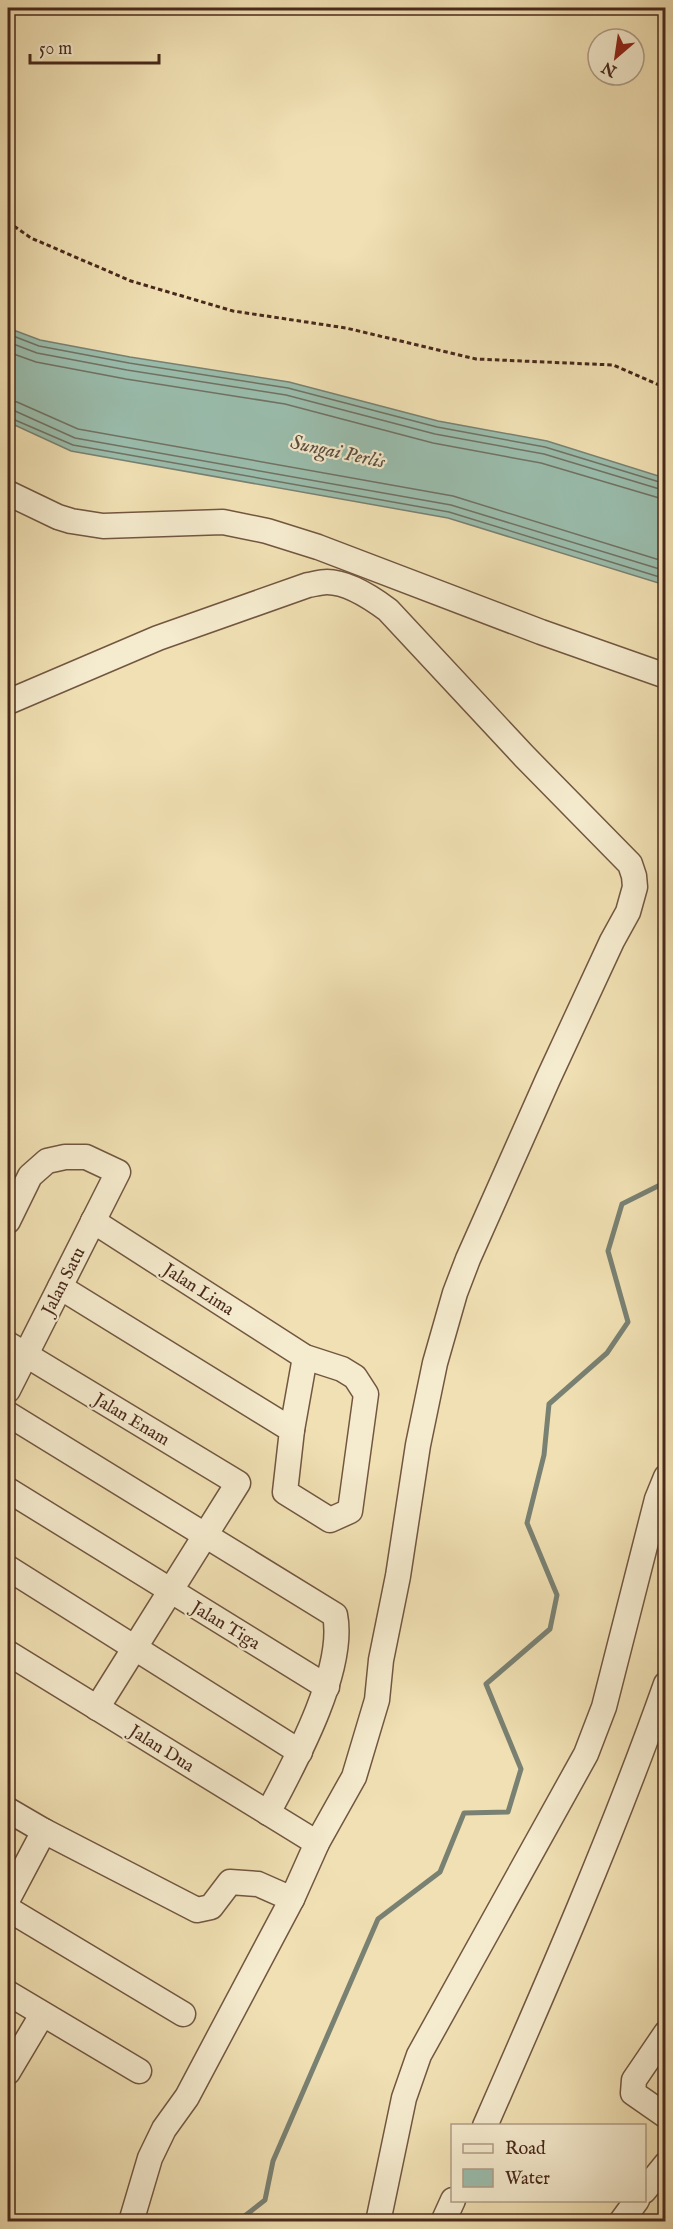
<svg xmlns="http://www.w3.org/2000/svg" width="673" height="2229" viewBox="0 0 673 2229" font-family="'IM FELL English',serif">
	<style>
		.water { fill: #9abdad; stroke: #798173; stroke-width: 1.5 }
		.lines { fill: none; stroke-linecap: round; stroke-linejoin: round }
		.shore { stroke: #717264; stroke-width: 1.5 }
		.stream { stroke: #798173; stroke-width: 5 }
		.minor-casing { stroke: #725641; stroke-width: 27 }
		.path { stroke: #48281b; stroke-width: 3; stroke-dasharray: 4.5 3; stroke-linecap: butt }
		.minor { stroke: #f5ebce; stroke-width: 24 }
		.labels { text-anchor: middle; stroke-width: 4.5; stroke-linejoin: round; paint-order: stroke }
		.street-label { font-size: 18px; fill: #48281b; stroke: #f5ebce }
		.water-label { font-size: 20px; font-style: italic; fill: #5c4d40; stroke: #f5ebce }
	</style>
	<rect width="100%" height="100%" fill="#f0e0b3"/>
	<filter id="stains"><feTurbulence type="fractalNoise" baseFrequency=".00333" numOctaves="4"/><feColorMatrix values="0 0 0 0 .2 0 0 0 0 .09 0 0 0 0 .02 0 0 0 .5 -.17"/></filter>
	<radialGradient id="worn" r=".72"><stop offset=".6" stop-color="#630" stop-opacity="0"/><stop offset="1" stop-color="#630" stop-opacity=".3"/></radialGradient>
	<path class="water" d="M8 328 40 340 130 357 289 382 438 421 547 441 665 478V585L448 518 71 451 8 422Z"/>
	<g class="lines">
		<g class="shore">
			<path d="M8 334 39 346 129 363 288 388 437 427 545 447 666 484"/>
			<path d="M8 342 37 353 127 370 286 395 435 434 544 454 666 491"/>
			<path d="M8 352 36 362 126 379 285 404 433 443 541 463 666 500"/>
			<path d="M8 400 17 402 78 429 453 496 666 562"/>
			<path d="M8 409 15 411 75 438 451 505 666 571"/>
			<path d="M8 417 73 445 449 512 666 579"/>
		</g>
		<path class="stream" d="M237 2222 265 2200 273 2161 378 1919 440 1872 464 1813 508 1812 521 1769 486 1684 550 1629 557 1595 527 1523 544 1455 549 1404 607 1353 628 1322 608 1251 622 1204 666 1182"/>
		<defs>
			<g id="minor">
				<path d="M8 493 58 517 71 521 103 526 223 522 267 531 318 547 541 632 666 676"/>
				<path d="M8 702 158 638 308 585C314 584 321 582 327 582 348 582 372 598 388 610L524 756 630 864 634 876 635 887 628 912 612 941 548 1079 468 1259 455 1293 435 1363 418 1445 398 1576 381 1660 377 1700 354 1777 317 1843 292 1899 187 2097 164 2129 150 2158 131 2222"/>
				<path d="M8 1221 30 1176 47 1161 65 1157H86L118 1172 8 1390"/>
				<path d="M60 1287 292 1430 285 1492 330 1520 350 1511 366 1394 355 1377 342 1369 305 1357 93 1221"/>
				<path d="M8 1344 238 1483 97 1708"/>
				<path d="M8 1414 335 1615C346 1670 294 1764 268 1813"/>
				<path d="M292 1430 305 1357"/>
				<path d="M8 1490 327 1687"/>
				<path d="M8 1568 300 1752"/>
				<path d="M8 1653 317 1843"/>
				<path d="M8 1810 44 1831 197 1910 211 1907 230 1882 258 1884 292 1899"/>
				<path d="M8 1899 44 1831"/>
				<path d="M8 1909 183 2014"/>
				<path d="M8 1993 139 2071"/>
				<path d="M666 2033 634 2080 633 2093 666 2116"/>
				<path d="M8 2072 42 2015"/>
				<path d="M485 2126C549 1980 613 1834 666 1684"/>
				<path d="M644 2191 666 2164"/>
				<path d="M378 2222 404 2098 419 2055 586 1754 604 1707 657 1499 666 1477"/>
				<path d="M443 2222 453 2200"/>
				<path d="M621 2222 637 2200"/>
			</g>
		</defs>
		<use href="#minor" class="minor-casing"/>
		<path class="path" d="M8 222 31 238 131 281 233 311 346 328 476 359 613 365 666 388"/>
		<use href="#minor" class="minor"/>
	</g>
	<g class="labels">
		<g class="street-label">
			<text transform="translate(63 1281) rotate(-63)" y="6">Jalan Satu</text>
			<text transform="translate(199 1289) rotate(33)" y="6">Jalan Lima</text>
			<text transform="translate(132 1419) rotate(31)" y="6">Jalan Enam</text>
			<text transform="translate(226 1625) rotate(31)" y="6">Jalan Tiga</text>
			<text transform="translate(162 1748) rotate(32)" y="6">Jalan Dua</text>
		</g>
		<g class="water-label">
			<text transform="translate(338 451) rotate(12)" y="7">Sungai Perlis</text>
		</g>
	</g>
	<rect width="673" height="2229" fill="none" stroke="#f0e0b3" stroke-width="30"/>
	<rect x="9" y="9" width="655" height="2211" fill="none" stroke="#48281b" stroke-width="3"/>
	<rect x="15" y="15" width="643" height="2199" fill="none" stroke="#48281b" stroke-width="1.5"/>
	<rect x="451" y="2124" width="195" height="78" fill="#f5ebce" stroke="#b09d86" stroke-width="1.5"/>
	<rect x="463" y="2144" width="30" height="9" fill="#f5ebce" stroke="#b09d86" stroke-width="1.5"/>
	<text x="505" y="2154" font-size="18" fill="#48281b">Road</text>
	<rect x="463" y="2169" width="30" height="18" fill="#9abdad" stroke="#b09d86" stroke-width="1.5"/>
	<text x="505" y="2184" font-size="18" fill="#48281b">Water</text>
	<g transform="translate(616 57) rotate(209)"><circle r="28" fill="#f5ebce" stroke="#b09d86" stroke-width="1.5"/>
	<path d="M0-4.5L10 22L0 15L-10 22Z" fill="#8f2418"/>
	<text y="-9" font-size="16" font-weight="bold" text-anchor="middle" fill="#48281b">N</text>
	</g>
	<path d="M30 54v9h129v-9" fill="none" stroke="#48281b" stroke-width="3"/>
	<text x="39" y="54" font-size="18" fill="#48281b" stroke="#f5ebce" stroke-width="4.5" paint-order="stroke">50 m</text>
	<rect width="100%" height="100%" filter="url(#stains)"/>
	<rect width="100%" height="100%" fill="url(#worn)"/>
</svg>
